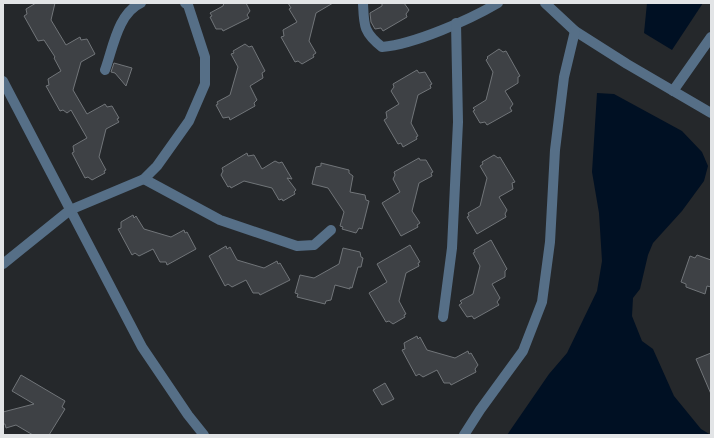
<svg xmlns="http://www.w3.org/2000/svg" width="714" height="438" viewBox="0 0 714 438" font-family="'PT Serif',serif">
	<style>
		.water { fill: #001023 }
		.building { fill: #3e4145; stroke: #717579 }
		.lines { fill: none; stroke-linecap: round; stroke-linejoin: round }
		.minor { stroke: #566f87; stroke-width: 10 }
	</style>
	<rect width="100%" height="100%" fill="#25282b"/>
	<g class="water">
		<path d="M647 3H703L672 50 644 33Z"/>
		<path d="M597 93 614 94 682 131 702 152 708 166 704 181 682 211 653 243 648 255 640 289 633 298 632 316 642 341 653 349 674 396 701 429 711 435H507L549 374 567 353 597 291 602 261 599 213 592 172Z"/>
	</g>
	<g class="building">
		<path d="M36 3H55L51 20 66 45 80 37 81 40 87 39 95 54 81 62 73 90 87 114 105 104 107 107 112 106 119 118 117 119 119 122 106 129 99 157 106 170 104 171 105 173 92 180 88 177 85 178 72 153 74 152 73 146 87 138 71 110 67 113 63 110 60 111 46 86 49 85 48 79 61 71 54 58 55 57 44 40 38 41 24 16 27 14 26 9Z"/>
		<path d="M224 3H246L250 11 247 15 249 18 223 31 222 29H216L210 17 212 16 210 13 223 6Z"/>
		<path d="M288 3H333L316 13 309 41 316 53 313 55 314 57 302 64 298 61 295 62 281 37 284 36 283 30 297 22 289 9 291 8Z"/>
		<path d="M382 3H404L409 10 406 14 407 17 383 31 381 28 375 29 371 22 370 13 382 6Z"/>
		<path d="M245 44 249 47 252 46 265 71 262 73 263 78 250 86 257 100 254 103 255 106 230 120 229 117 223 118 216 105 218 104 217 102 230 95 238 67 231 54 234 53 233 51Z"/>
		<path d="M499 49 503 52 506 51 520 76 518 77V83L505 91 513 104 510 108 512 111 487 125 485 122 480 123 473 111 475 110 473 108 486 100 493 72 486 60 488 58 487 57Z"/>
		<path d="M114 63 132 68 126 86 115 73 111 72Z"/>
		<path d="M417 70 419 73 425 72 432 84 430 85 431 88 418 95 411 123 418 136 416 137 417 139 403 147 401 143 398 144 384 120 387 118 386 112 399 104 391 91 394 87 393 84Z"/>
		<path d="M247 153 248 156 254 155 262 169 275 161 279 163 282 162 292 179 287 178 296 190 294 192 295 194 283 201 282 199 279 200 272 188 244 181 231 188 230 186 228 187 221 175 223 171 222 168Z"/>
		<path d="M494 155 498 158 500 157 515 182 512 183 513 189 499 197 507 210 505 214 506 217 477 234 467 217 469 216 468 213 480 206 487 178 480 166 483 164 482 162Z"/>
		<path d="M419 158 420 160H426L433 172 431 173 432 176 419 183 412 211 420 223 417 225 418 227 401 236 382 203 400 192 393 179 395 175 394 172Z"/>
		<path d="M321 163 349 170V173L353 176 350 192 365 195 366 200 369 201 362 229 359 228 356 233 342 229 343 227 340 226 344 212 328 188 312 184 316 167 321 166Z"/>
		<path d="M133 215 134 218 136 216 144 229 171 237 184 230 185 233 187 232 196 249 167 265 166 262H160L153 249 139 256 135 253 132 255 118 229 121 228V222Z"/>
		<path d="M491 240 507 269 505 271V277L492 284 500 298 497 302 499 305 474 319 472 316 467 317 459 305 462 303 460 301 473 294 480 266 473 253 475 252 474 250Z"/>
		<path d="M410 245 420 262 418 263 419 266 406 273 399 301 406 314 404 315 405 317 393 324 389 321 386 322 369 293 387 282 377 264Z"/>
		<path d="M226 246 227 249 230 247 237 260 264 268 277 261 278 264 280 263 290 280 260 295 259 293H253L246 280 232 287 228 284 225 286 209 256Z"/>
		<path d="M343 248 360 252 361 257 363 258 361 267H358L352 288 350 287V289L335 285 331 300 326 301 325 304 297 297 298 294 295 293 300 275 314 278 339 264Z"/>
		<path d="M697 255 711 260V287L707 286 705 294 686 287V284L681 282 690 256 695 258Z"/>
		<path d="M417 336 418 339 420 337 427 350 455 358 468 351 469 354 471 353 478 365 475 369 476 372 451 385 450 383H444L437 370 423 377 419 374 416 376 402 350 405 349 404 343Z"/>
		<path d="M711 353V394L696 359Z"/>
		<path d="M21 375 65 401 62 407 65 409 49 435H33L16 425 6 428 5 424H3V412L34 404 12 391Z"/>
		<path d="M385 383 394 399 382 405 373 390Z"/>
	</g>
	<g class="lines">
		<g class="minor">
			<path d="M363 3C364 25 363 32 382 47 415 44 469 20 498 3"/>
			<path d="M545 3 575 31 627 64 711 113"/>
			<path d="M105 70C113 48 118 13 141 3"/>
			<path d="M3 81 142 347 188 415 204 435"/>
			<path d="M673 91 711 37"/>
			<path d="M144 179 220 220 297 246 314 245 331 230"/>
			<path d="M3 264 70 210 144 179 157 166 189 121 205 84V57L188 5 185 3"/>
			<path d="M443 317 452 248 458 122 456 23"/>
			<path d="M464 435 480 410 523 351 542 302 550 242 555 150 564 77 575 31"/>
		</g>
	</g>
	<rect width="714" height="438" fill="none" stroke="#e2e4e6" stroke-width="8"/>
</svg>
